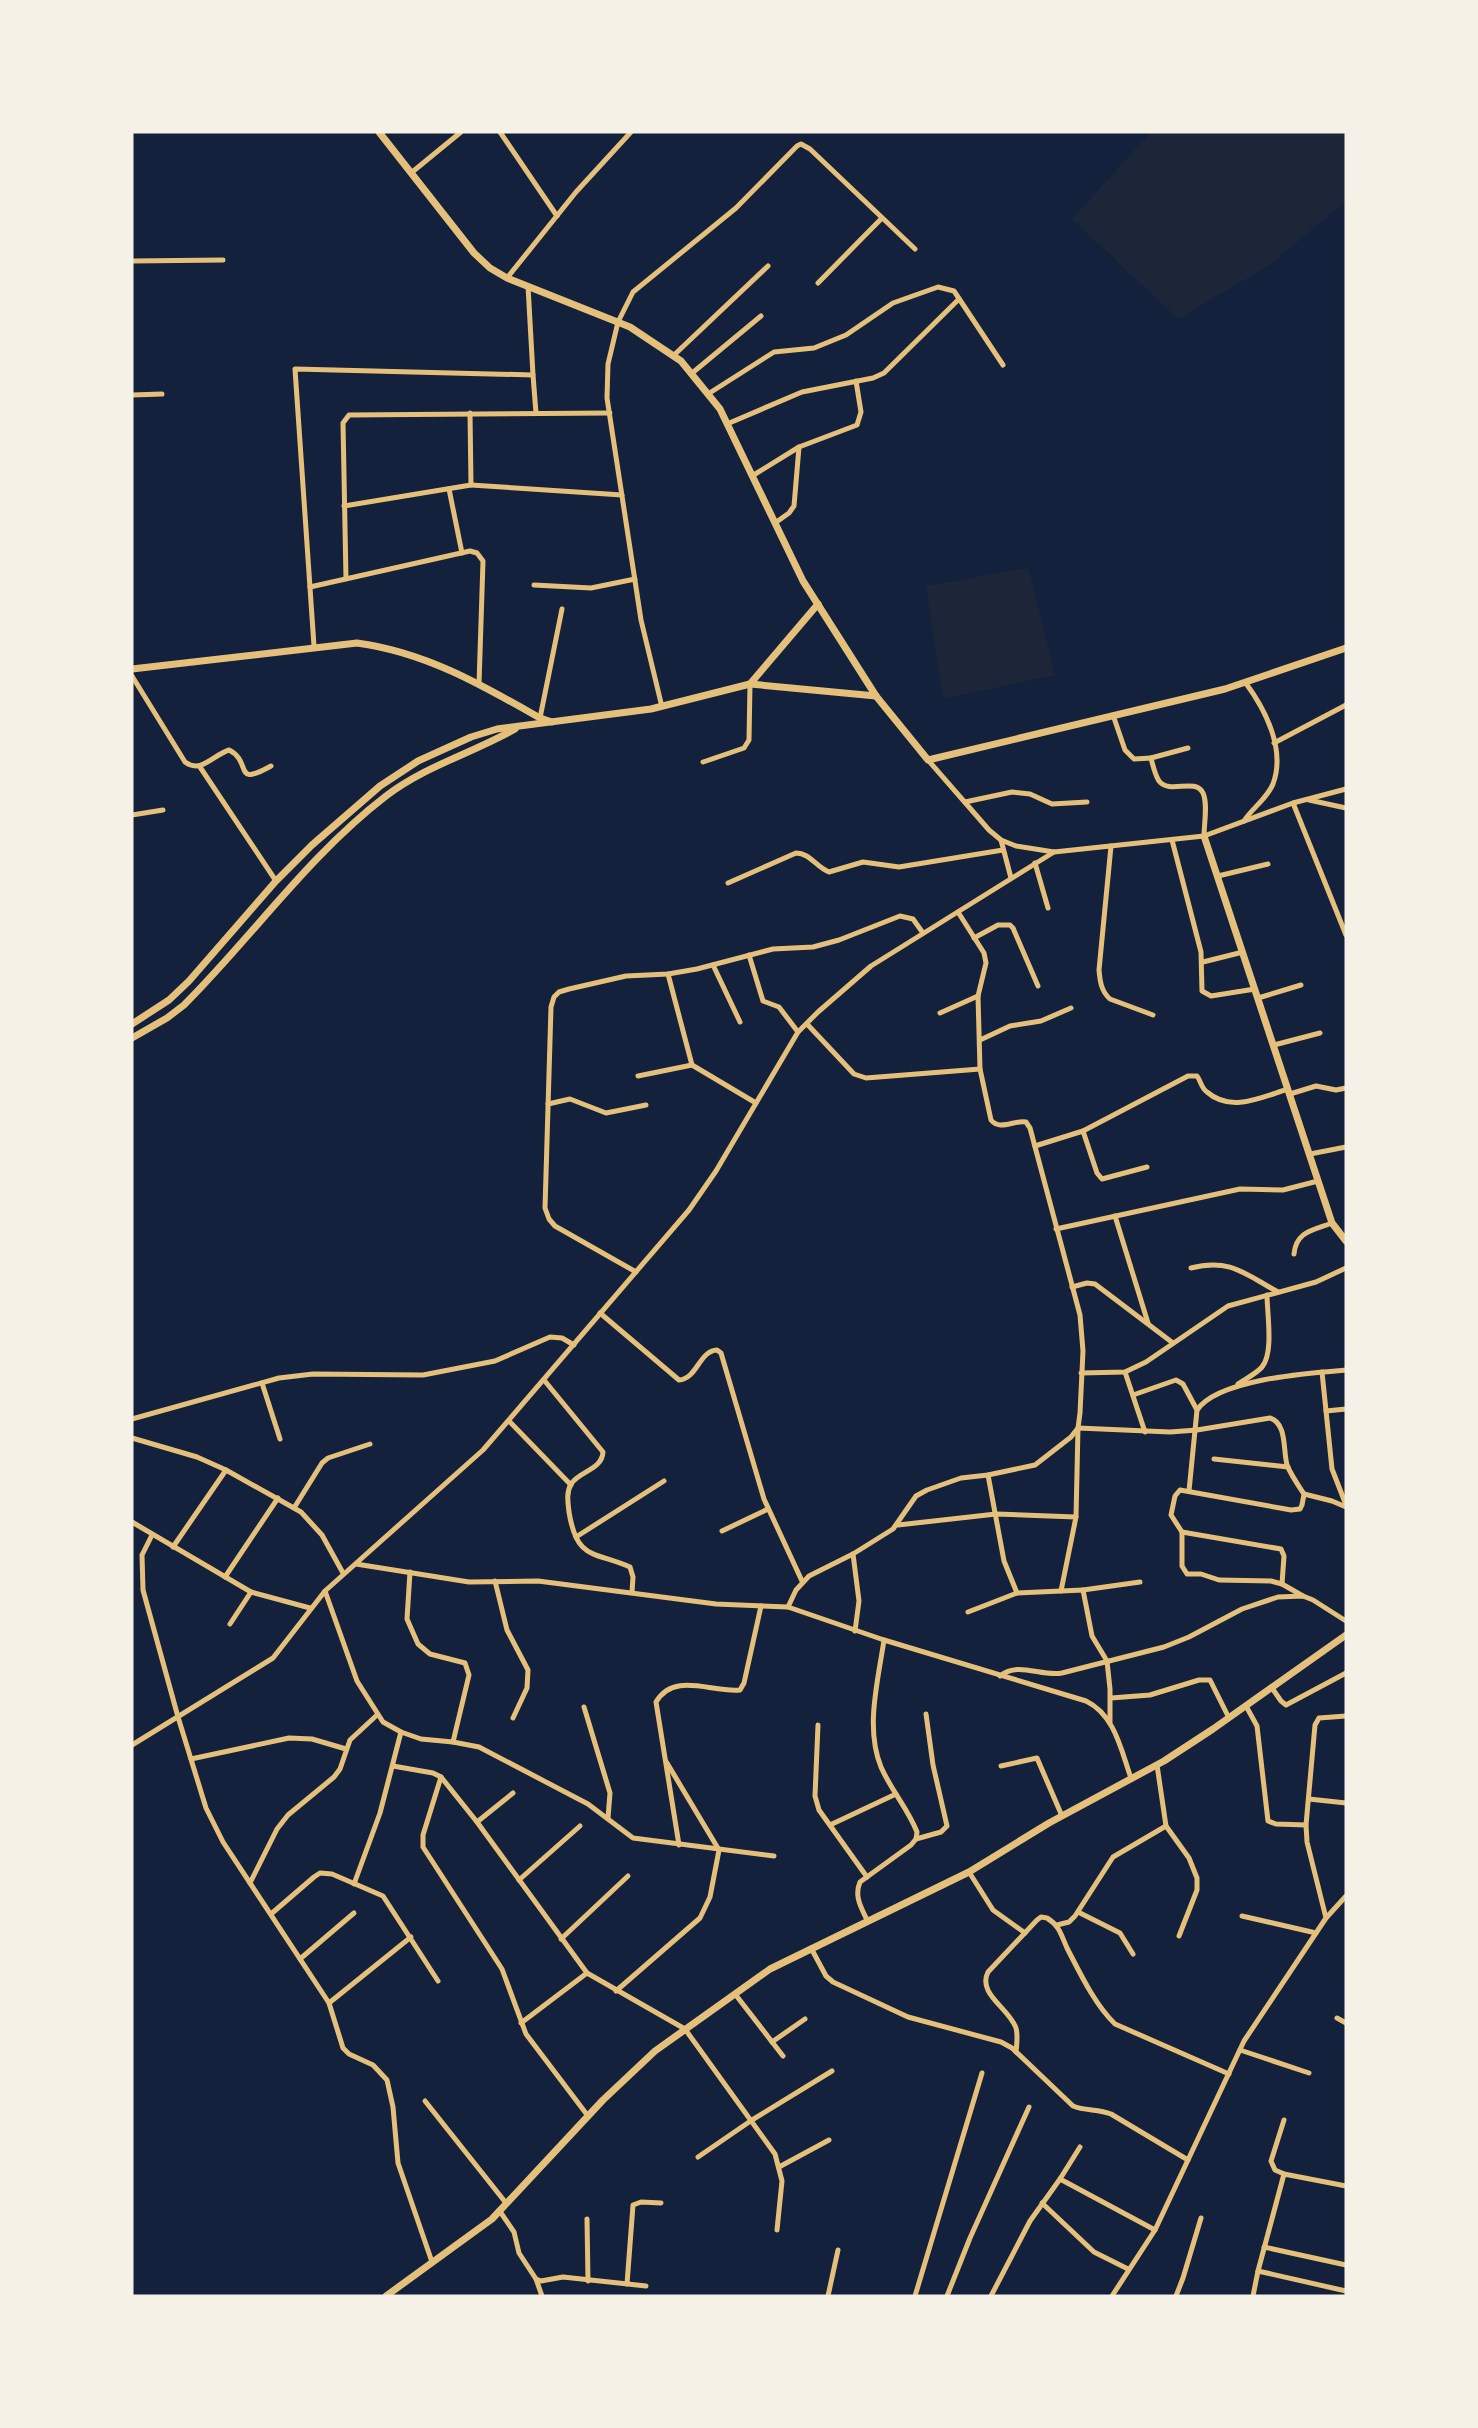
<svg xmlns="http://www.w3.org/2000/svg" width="1478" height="2428" viewBox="0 0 1478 2428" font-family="'IBM Plex Sans',sans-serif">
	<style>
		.green { fill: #1d2539 }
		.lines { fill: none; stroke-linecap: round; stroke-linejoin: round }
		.minor { stroke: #e5c07b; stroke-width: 5 }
		.tertiary { stroke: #e5c07b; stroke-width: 7 }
	</style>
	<rect width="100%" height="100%" fill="#14213d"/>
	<g class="green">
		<path d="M1151 132H1346V201L1271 264 1178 319 1072 219Z"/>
		<path d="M1028 568 1055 675 943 699 926 586Z"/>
	</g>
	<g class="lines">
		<g class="minor">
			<path d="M500 132 557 216"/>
			<path d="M411 173 461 132"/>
			<path d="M132 261 223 260"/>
			<path d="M507 278 576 192 631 132"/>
			<path d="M818 283 882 218"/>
			<path d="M673 356 768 266"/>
			<path d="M691 374 761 316"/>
			<path d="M533 375 536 413"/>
			<path d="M708 394 774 352 814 348 846 335 893 303 938 287 954 291 1003 365"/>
			<path d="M132 395 162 394"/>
			<path d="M727 424 802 392 873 378 884 373 959 299"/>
			<path d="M752 476 799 447 857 425 861 412 856 381"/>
			<path d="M471 485 622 495"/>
			<path d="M449 489 462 553"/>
			<path d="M344 506 471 485 470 413"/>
			<path d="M775 523 789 513 794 506 799 447"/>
			<path d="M346 579 343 423 349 415 610 413"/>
			<path d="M534 585 591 588 635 579"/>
			<path d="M310 587 470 551 477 553 483 561 479 684"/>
			<path d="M314 646 295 369 533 375 528 286"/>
			<path d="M132 676 185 762C201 774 213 755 229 750 253 762 232 788 271 766"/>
			<path d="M662 707 641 620 607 398 608 364 618 322 633 292 736 208 797 146 801 144 810 149 915 249"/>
			<path d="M1113 715 1125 750 1134 759 1151 758C1153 766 1155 775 1159 781 1170 795 1195 777 1203 793 1208 804 1204 824 1204 836"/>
			<path d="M540 718 562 609"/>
			<path d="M1274 743 1346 705"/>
			<path d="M1151 758 1188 748"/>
			<path d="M928 760 989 830 1001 840 1016 846 1054 852 1204 836 1293 803 1346 789"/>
			<path d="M703 762 744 748 749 740 750 684"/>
			<path d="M200 767 276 881"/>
			<path d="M1309 800 1346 808"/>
			<path d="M965 802 1012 792 1030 794 1052 804 1087 802"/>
			<path d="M1293 803 1346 935"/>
			<path d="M132 815 163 810"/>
			<path d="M1244 821C1252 808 1267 799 1273 784 1286 749 1265 709 1245 682"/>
			<path d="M1001 840 1011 878"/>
			<path d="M1172 840 1201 952 1202 991 1211 996 1255 989"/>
			<path d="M1111 846 1099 970C1100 981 1101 991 1110 999L1153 1015"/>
			<path d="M1035 863 1048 908"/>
			<path d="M1218 876 1268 864"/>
			<path d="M728 883 796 853C810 853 816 867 829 872L863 862 899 867 1003 850"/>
			<path d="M958 912 984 953 986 963 978 996 980 1069"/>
			<path d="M974 938 998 925H1010L1013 928 1038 986"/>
			<path d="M749 955 763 1001 779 1007 798 1032"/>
			<path d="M1203 962 1243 952"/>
			<path d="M713 965 740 1022"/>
			<path d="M668 974 692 1065"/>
			<path d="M1258 998 1301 985"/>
			<path d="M940 1013 978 996"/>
			<path d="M980 1040 1010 1026 1041 1021 1071 1008"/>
			<path d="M1274 1045 1320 1033"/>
			<path d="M638 1076 692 1065 756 1103"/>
			<path d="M1290 1094 1316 1086 1336 1090 1346 1088"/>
			<path d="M548 1104 570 1099 606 1113 646 1105"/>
			<path d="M1083 1131 1097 1173 1102 1179 1147 1167"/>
			<path d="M1035 1146 1083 1131 1188 1076H1197C1201 1081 1201 1088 1207 1092 1231 1113 1262 1097 1288 1089"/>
			<path d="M1310 1154 1346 1147"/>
			<path d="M1115 1216 1148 1323"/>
			<path d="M1056 1229 1240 1189 1283 1190 1318 1181"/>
			<path d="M1294 1254C1296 1231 1314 1230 1332 1223"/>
			<path d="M1191 1268C1230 1258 1245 1274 1278 1292"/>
			<path d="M636 1272 555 1226 549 1219 545 1208 551 1007 554 997 559 992 569 989 626 976 668 974 697 969 773 949 813 947 839 940 900 916 913 919 923 933"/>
			<path d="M1072 1287 1087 1283 1095 1284 1173 1343"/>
			<path d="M600 1313 679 1380C697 1379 699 1351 717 1350L721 1353 764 1499 802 1581"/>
			<path d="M1125 1372 1145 1432"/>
			<path d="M1322 1372 1332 1469 1346 1505"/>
			<path d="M1081 1373 1125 1372 1146 1362 1228 1306 1316 1282 1346 1268"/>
			<path d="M544 1380 603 1452C602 1470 579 1471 571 1484 566 1493 568 1503 569 1512 577 1561 594 1551 630 1567L633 1577 632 1592"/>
			<path d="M262 1383 280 1439"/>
			<path d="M1238 1384C1245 1379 1256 1374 1262 1367 1274 1353 1267 1313 1267 1295"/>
			<path d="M1133 1395 1176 1380 1183 1384 1197 1410"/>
			<path d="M1326 1411 1346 1409"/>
			<path d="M132 1419 279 1378 313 1374 423 1375 495 1361 550 1337 562 1338 574 1345"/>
			<path d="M509 1421 571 1485"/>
			<path d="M132 1438 197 1457 226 1470 301 1512 322 1535 343 1573"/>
			<path d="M1214 1459 1288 1467"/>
			<path d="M988 1475 1004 1561 1017 1593 1083 1590 1092 1636 1107 1661 1110 1689V1722"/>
			<path d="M1189 1491 1197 1410C1218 1379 1309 1373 1346 1370"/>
			<path d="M1304 1494 1332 1501 1346 1507"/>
			<path d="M294 1508 322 1463 328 1458 370 1444"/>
			<path d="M132 1522 251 1592 310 1608"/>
			<path d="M898 1525 996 1514 1076 1517"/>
			<path d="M722 1531 768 1509"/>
			<path d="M1182 1532 1281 1549 1284 1556 1282 1584"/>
			<path d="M152 1535 142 1555 143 1590 178 1717 206 1808 223 1842 329 2003 343 2048 349 2054 373 2065 387 2080 393 2107 398 2163 432 2262"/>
			<path d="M576 1537 664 1481"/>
			<path d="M173 1547 226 1470"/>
			<path d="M853 1554 859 1601 855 1631"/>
			<path d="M356 1564 469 1582 538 1581 716 1604 788 1607 884 1640 1086 1701C1115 1715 1121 1750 1131 1778"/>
			<path d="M410 1572 407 1619 418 1644 430 1654 465 1663 469 1675 453 1742"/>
			<path d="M225 1577 278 1498"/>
			<path d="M495 1581 507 1630 528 1670 527 1688 513 1718"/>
			<path d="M1083 1590 1140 1582"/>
			<path d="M325 1591 357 1681 383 1722 401 1732 421 1739 453 1742 479 1747 588 1804 633 1838 774 1856"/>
			<path d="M1061 1591 1076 1517 1078 1428 1170 1432 1197 1430 1270 1418C1287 1423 1283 1450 1287 1465 1291 1475 1298 1485 1304 1494L1302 1505 1300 1509 1291 1510 1180 1490 1175 1496 1171 1515 1182 1532V1566L1187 1574H1201L1219 1580 1271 1581 1282 1584 1303 1596"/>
			<path d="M788 1607 796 1590 809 1576 853 1554 893 1529 916 1496 927 1490 961 1478 988 1475 1035 1465 1071 1437 1078 1428 1080 1413 1083 1351 1080 1315 1030 1128 1026 1122C1013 1120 1000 1131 991 1120L980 1069 866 1078 854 1074 807 1024"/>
			<path d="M968 1612 1017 1593"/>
			<path d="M230 1624 251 1592"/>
			<path d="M1000 1676C1018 1661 1041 1677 1062 1673L1164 1647 1189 1637 1242 1609 1278 1597 1303 1596 1313 1600 1346 1621"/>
			<path d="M1272 1688 1281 1701 1286 1705 1346 1673"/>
			<path d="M1111 1698 1150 1695 1199 1680H1210L1229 1718"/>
			<path d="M1246 1706 1257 1726 1268 1821 1276 1824 1306 1825"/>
			<path d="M584 1707 610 1793 608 1818"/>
			<path d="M818 1725 815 1796 819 1810 867 1877"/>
			<path d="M132 1745 273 1658 325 1591 483 1450 689 1210 716 1171 798 1032 818 1012 871 966 1054 852"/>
			<path d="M191 1759 289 1738 312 1739 346 1749"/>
			<path d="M1157 1765 1166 1826 1189 1858 1197 1878V1890L1179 1936"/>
			<path d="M393 1766 433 1773 441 1777 477 1822 587 1973"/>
			<path d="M1001 1766 1037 1758 1062 1816"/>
			<path d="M441 1777 423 1835V1847L502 1969 526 2034 588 2116"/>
			<path d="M1309 1799 1346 1803"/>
			<path d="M477 1822 513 1793"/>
			<path d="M830 1825 896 1794"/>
			<path d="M916 1839 941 1832 947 1826 933 1765 926 1714"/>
			<path d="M679 1845 656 1702C674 1671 712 1693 740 1690L744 1683 761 1606"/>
			<path d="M969 1872 993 1910 1025 1933"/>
			<path d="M519 1880 580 1826"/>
			<path d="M250 1883 277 1829 288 1815 334 1777 340 1769 350 1740 377 1715"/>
			<path d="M354 1884 380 1813 401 1732"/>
			<path d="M1078 1912 1120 1933 1133 1954"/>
			<path d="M271 1914 314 1877 320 1873 332 1874 383 1896 438 1981"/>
			<path d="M1242 1916 1316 1933"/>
			<path d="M1326 1918 1307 1842 1306 1825 1315 1725 1319 1718 1346 1716"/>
			<path d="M867 1920C861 1907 854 1896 860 1882L911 1845 916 1839 917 1832C908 1809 891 1790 881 1767 865 1728 878 1681 884 1640"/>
			<path d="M1057 1925 1069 1922 1075 1916 1113 1857 1166 1826"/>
			<path d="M561 1939 628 1876"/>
			<path d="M811 1948 826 1976 833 1982 908 2017 1001 2042 1012 2048 1073 2106C1085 2111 1098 2109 1111 2114L1188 2160"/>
			<path d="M300 1959 354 1913"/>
			<path d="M616 1991 700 1918 710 1897 719 1850 667 1763"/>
			<path d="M735 1994 783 2056"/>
			<path d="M329 2003 411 1937"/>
			<path d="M1337 2018 1346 2023"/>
			<path d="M521 2023 587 1973 685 2029 775 2154 782 2181 777 2230"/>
			<path d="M772 2042 805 2019"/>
			<path d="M1240 2050 1309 2073"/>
			<path d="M1016 2052C1017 2044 1018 2036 1016 2028 1009 2008 977 1994 988 1972L1037 1920 1041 1917 1047 1918C1060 1926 1061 1935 1067 1948 1080 1973 1095 2005 1115 2024L1229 2074"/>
			<path d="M425 2101 506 2203"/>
			<path d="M1080 2147 1060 2179 1155 2230"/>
			<path d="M698 2157 752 2120 832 2071"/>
			<path d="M779 2167 829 2140"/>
			<path d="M1284 2174 1275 2170 1271 2161 1284 2120"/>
			<path d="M1042 2203 1094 2252 1128 2269"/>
			<path d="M499 2210 514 2232 519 2253 536 2279 541 2281 563 2277 646 2286"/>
			<path d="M587 2219 588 2281"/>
			<path d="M1264 2247 1346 2265"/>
			<path d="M1258 2271 1284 2174 1346 2186"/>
			<path d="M536 2279 542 2296"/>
			<path d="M627 2284 633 2205 641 2202 661 2203"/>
			<path d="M828 2296 838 2250"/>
			<path d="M915 2296 982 2073"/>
			<path d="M947 2296 970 2238 1029 2107"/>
			<path d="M991 2296 1030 2221 1060 2179"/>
			<path d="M1112 2296 1155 2230 1244 2041 1326 1918 1346 1896"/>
			<path d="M1176 2296 1183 2278 1201 2218"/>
			<path d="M1253 2296 1258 2271 1346 2291"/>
		</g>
		<g class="tertiary">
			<path d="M379 132 474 253 490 268 507 278 630 327 681 361 720 409 803 581 876 696 928 760 1225 689 1346 648"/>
			<path d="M132 669 357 643C425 652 482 685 540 718L552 722"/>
			<path d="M750 684 818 604"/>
			<path d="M1204 836 1332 1223 1346 1241"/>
			<path d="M132 1024 169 1000 189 981 276 881 312 845 380 786 418 761 471 737 497 729 651 709 750 684 876 696"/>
			<path d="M132 1038 167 1018 184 1005C252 937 309 855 386 796 425 766 473 753 515 729"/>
			<path d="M386 2296 492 2219 603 2100 655 2051 770 1969 969 1872 1049 1823 1164 1761 1213 1729 1346 1635"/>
		</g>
	</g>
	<rect width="1478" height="2428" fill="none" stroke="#f6f1e7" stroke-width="267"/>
</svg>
